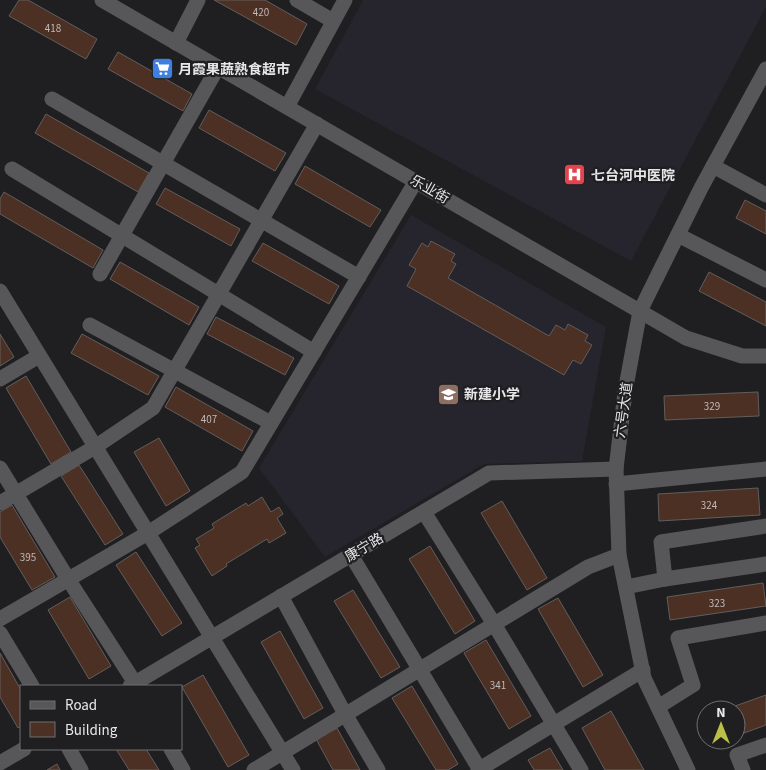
<svg xmlns="http://www.w3.org/2000/svg" width="766" height="770" viewBox="0 0 766 770" font-family="'Source Sans 3','Noto Sans SC',sans-serif">
	<style>
		.built { fill: #26242c }
		.building { fill: #4c3023; stroke: #625e5d }
		.lines { fill: none; stroke-linecap: round; stroke-linejoin: round }
		.minor { stroke: #57575a; stroke-width: 15 }
		.labels { text-anchor: middle; stroke-width: 4.5; stroke-linejoin: round; paint-order: stroke }
		.number-label { font-size: 11px; fill: #c0b8b7 }
		.poi-label { font-size: 14px; font-weight: bold; fill: #e7e6e8; stroke: #1f1f21; text-anchor: start }
		.street-label { font-size: 14px; fill: #e7e6e8; stroke: #1f1f21 }
	</style>
	<rect width="100%" height="100%" fill="#1f1f21"/>
	<g class="built">
		<path d="M363 0H766V7L631 261 315 89Z"/>
		<path d="M411 215 606 327 582 461 484 464 325 557 259 468Z"/>
	</g>
	<g class="building">
		<path d="M19 0H28L97 39 86 59 9 16Z"/>
		<path d="M214 0H265L307 24 296 45Z"/>
		<path d="M118 52 192 94 183 111 108 69Z"/>
		<path d="M209 110 286 153 275 171 199 128Z"/>
		<path d="M46 114 149 173 138 192 35 133Z"/>
		<path d="M305 166 381 210 370 227 295 184Z"/>
		<path d="M165 188 240 229 231 246 156 204Z"/>
		<path d="M4 192 103 250 93 268 0 214V199Z"/>
		<path d="M745 200 766 211V234L736 218Z"/>
		<path d="M431 241 455 254 451 261 456 264 448 278 549 336 556 325 565 330 568 324 588 335 585 341 592 345 581 364 573 360 564 375 407 286 416 269 409 265 422 243 428 247Z"/>
		<path d="M263 243 339 286 329 304 252 261Z"/>
		<path d="M120 262 199 307 189 325 110 279Z"/>
		<path d="M709 272 766 302V326L699 291Z"/>
		<path d="M216 317 294 358 285 375 207 334Z"/>
		<path d="M0 334 14 357 0 366Z"/>
		<path d="M82 334 159 376 148 395 71 353Z"/>
		<path d="M26 376 71 452 51 464 6 388Z"/>
		<path d="M176 387 253 431 242 451 165 407Z"/>
		<path d="M758 392 759 416 665 420 664 396Z"/>
		<path d="M159 438 190 491 166 506 134 452Z"/>
		<path d="M79 465 123 534 105 545 61 476Z"/>
		<path d="M758 488 760 515 659 521 658 494Z"/>
		<path d="M262 497 271 512 279 507 283 514 277 518 286 533 269 543 267 539 226 564 227 566 212 576 195 548 200 545 196 539 214 528 212 524 246 503 248 506Z"/>
		<path d="M502 501 547 578 527 590 481 513Z"/>
		<path d="M12 505 55 577 32 590 0 537V512Z"/>
		<path d="M430 546 475 621 455 634 409 559Z"/>
		<path d="M136 552 182 623 162 636 116 565Z"/>
		<path d="M763 583 766 606 670 620 667 597Z"/>
		<path d="M353 590 400 667 381 678 334 601Z"/>
		<path d="M70 597 111 666 89 679 48 610Z"/>
		<path d="M558 598 603 675 583 687 538 609Z"/>
		<path d="M280 631 323 708 304 719 261 642Z"/>
		<path d="M486 640 531 716 509 729 464 653Z"/>
		<path d="M0 653 21 690V726L18 728 0 697Z"/>
		<path d="M203 675 249 755 228 767 182 687Z"/>
		<path d="M412 686 458 764 448 770H436L392 698Z"/>
		<path d="M766 695V725L736 736V710H724Z"/>
		<path d="M611 711 644 770H605L582 728Z"/>
		<path d="M337 728 360 770H333L316 739Z"/>
		<path d="M550 748 563 770H534L528 760Z"/>
		<path d="M116 749H146L159 770H129Z"/>
		<path d="M57 764 60 770H47Z"/>
	</g>
	<g class="lines">
		<g class="minor">
			<path d="M102 0 686 338 742 356H766"/>
			<path d="M297 0 333 21"/>
			<path d="M176 43 198 0"/>
			<path d="M52 99 359 277"/>
			<path d="M287 107 345 0"/>
			<path d="M713 166 766 195"/>
			<path d="M12 169 314 352"/>
			<path d="M678 235 766 280"/>
			<path d="M100 274 218 67"/>
			<path d="M0 291 293 770"/>
			<path d="M90 325 271 423"/>
			<path d="M0 379 39 356"/>
			<path d="M0 468 68 579 137 686"/>
			<path d="M616 484 766 469"/>
			<path d="M0 503 95 447 153 408 317 124"/>
			<path d="M424 512 494 624 581 770"/>
			<path d="M351 555 480 770"/>
			<path d="M665 579 766 564"/>
			<path d="M626 587 665 579 661 542 766 526"/>
			<path d="M281 596 345 714 378 770"/>
			<path d="M0 619 148 533 242 472 416 181"/>
			<path d="M0 633 32 686"/>
			<path d="M130 686 489 473 616 469"/>
			<path d="M658 707 693 685 678 638 766 623"/>
			<path d="M69 749 81 770"/>
			<path d="M171 749 183 770"/>
			<path d="M0 763 24 749"/>
			<path d="M254 770 588 567 619 555"/>
			<path d="M478 770 643 670"/>
			<path d="M688 770 644 678 619 555 616 469 625 392 640 311 701 188 766 69"/>
			<path d="M743 770 737 755 766 745"/>
		</g>
	</g>
	<defs>
		<symbol id="supermarket-square" viewBox="-11 -11 22 22"><rect x="-9" y="-9" width="18" height="18" rx="4" fill="#3f7fe0" stroke="#1f1f21"/><path d="M-6-5.5h2.5l.6 2H6L4.5 2H-2.5L-4.4-4H-6ZM-1.5 3.2a1.3 1.3 0 1 0 .1 0ZM3 3.2a1.3 1.3 0 1 0 .1 0Z" fill="#fff"/></symbol>
		<symbol id="hospital-square" viewBox="-11 -11 22 22"><rect x="-9" y="-9" width="18" height="18" rx="4" fill="#e0444e" stroke="#1f1f21"/><path d="M-5-5h3v3.5h4V-5h3V5h-3V1.5h-4V5h-3Z" fill="#fff"/></symbol>
		<symbol id="school-square" viewBox="-11 -11 22 22"><rect x="-9" y="-9" width="18" height="18" rx="4" fill="#8d6e63" stroke="#1f1f21"/><path d="M0-5L7-2L0 1L-7-2ZM-4 1L0 2.5L4 1V4Q0 6-4 4Z" fill="#fff"/></symbol>
	</defs>
	<g fill-rule="evenodd">
		<use href="#supermarket-square" x="150" y="56" width="25" height="25"/>
		<use href="#hospital-square" x="562" y="162" width="25" height="25"/>
		<use href="#school-square" x="436" y="382" width="25" height="25"/>
	</g>
	<g class="labels">
		<g class="number-label">
			<text x="261" y="16">420</text>
			<text x="53" y="32">418</text>
			<text x="712" y="410">329</text>
			<text x="209" y="423">407</text>
			<text x="709" y="509">324</text>
			<text x="28" y="561">395</text>
			<text x="717" y="607">323</text>
			<text x="498" y="689">341</text>
		</g>
		<g class="poi-label">
			<text x="178" y="74">月霞果蔬熟食超市</text>
			<text x="591" y="180">七台河中医院</text>
			<text x="464" y="399">新建小学</text>
		</g>
		<g class="street-label">
			<text transform="translate(430 189) rotate(30)" y="5">乐业街</text>
			<text transform="translate(623 410) rotate(-82)" y="5">六号大道</text>
			<text transform="translate(364 547) rotate(-31)" y="5">康宁路</text>
		</g>
	</g>
	<rect x="20" y="685" width="162" height="65" fill="#1f1f21" stroke="#6f6f71"/>
	<rect x="30" y="701" width="25" height="8" fill="#57575a" stroke="#6f6f71"/>
	<text x="65" y="710" font-size="15" fill="#e7e6e8">Road</text>
	<rect x="30" y="722" width="25" height="15" fill="#4c3023" stroke="#6f6f71"/>
	<text x="65" y="735" font-size="15" fill="#e7e6e8">Building</text>
	<g transform="translate(721 725)"><circle r="24" fill="#1f1f21" stroke="#6f6f71"/>
	<path d="M0-4L9 19L0 12L-9 19Z" fill="#bac045"/>
	<text y="-8" font-size="14" font-weight="bold" text-anchor="middle" fill="#e7e6e8">N</text>
	</g>
</svg>
